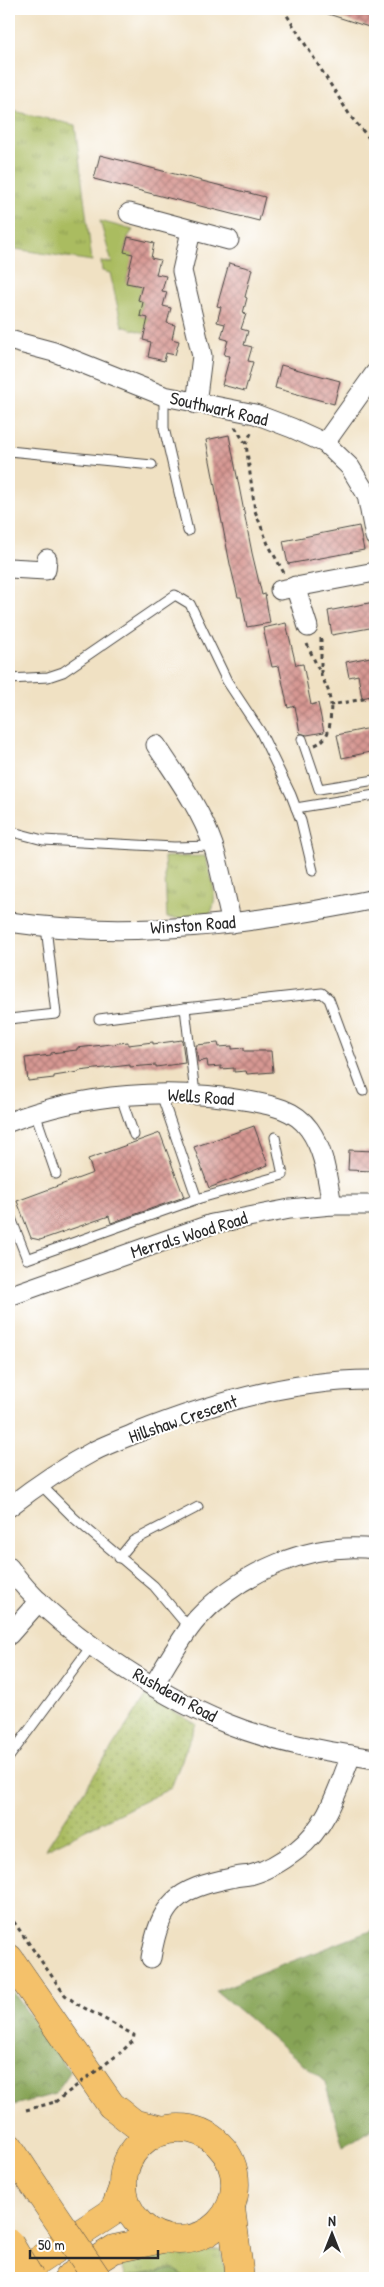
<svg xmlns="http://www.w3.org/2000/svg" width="384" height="2287" viewBox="0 0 384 2287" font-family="'Patrick Hand',sans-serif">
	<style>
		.grass { fill: url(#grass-tufts); stroke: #6a7446 }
		.forest { fill: url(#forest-crowns); stroke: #596840 }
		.park { fill: url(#park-dots); stroke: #6a7446 }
		.garden { fill: #aabc60; stroke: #6a7446 }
		.building { fill: url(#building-cross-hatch) }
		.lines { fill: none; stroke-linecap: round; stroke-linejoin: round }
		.service-casing { stroke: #494642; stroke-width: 11 }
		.minor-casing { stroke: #494642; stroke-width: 21 }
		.trunk-casing { stroke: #494642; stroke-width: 29 }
		.motorway-casing { stroke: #494642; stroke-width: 29 }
		.path { stroke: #494642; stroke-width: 3; stroke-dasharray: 4 4; stroke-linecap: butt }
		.service { stroke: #fff; stroke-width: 9 }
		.minor { stroke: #fff; stroke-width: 19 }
		.trunk { stroke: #f4c16a; stroke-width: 28 }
		.motorway { stroke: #f4c16a; stroke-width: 28 }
		.motorway-bridge-casing { stroke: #494642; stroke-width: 29; stroke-linecap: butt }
		.path-bridge { stroke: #494642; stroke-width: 3; stroke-dasharray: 4 4; stroke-linecap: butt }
		.motorway-bridge { stroke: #f4c16a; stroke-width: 28 }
		.labels { text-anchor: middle; stroke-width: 4; stroke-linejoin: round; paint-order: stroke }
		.street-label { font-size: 18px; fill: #2b2b2b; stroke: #fff }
	</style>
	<defs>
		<pattern id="grass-tufts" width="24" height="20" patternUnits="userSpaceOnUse" patternTransform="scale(1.25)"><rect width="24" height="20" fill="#aabc60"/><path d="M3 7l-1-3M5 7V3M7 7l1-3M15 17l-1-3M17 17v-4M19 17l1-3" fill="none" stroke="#8b994f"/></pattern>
		<pattern id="forest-crowns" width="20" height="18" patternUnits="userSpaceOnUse" patternTransform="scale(1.25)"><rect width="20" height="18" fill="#87a456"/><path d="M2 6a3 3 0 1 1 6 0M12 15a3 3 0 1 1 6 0" fill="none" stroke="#6f8647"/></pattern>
		<pattern id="park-dots" width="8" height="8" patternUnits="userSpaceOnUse" patternTransform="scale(1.25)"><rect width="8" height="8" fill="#aabc60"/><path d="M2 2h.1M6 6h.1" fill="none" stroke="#8b994f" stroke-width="1.8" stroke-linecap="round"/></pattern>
		<pattern id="building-cross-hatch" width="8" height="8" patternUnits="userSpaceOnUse" patternTransform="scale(1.25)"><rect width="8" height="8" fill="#d79893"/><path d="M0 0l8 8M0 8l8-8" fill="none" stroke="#af7c78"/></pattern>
	</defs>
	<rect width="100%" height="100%" fill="#fff"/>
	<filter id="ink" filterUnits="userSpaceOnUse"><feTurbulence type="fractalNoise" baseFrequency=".02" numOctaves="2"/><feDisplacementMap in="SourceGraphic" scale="10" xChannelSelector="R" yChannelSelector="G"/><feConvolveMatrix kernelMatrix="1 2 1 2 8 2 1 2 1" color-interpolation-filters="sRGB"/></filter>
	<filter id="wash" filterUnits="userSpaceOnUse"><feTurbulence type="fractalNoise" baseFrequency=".0096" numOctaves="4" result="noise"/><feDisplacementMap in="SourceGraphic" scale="20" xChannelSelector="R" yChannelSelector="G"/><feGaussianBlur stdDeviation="1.12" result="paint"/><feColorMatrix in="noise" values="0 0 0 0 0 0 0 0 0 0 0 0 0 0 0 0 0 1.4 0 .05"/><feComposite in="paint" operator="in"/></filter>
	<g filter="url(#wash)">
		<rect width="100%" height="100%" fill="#f0e1c3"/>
		<g class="grass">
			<path d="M9 110 75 125 92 261 9 248Z"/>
			<path d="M205 856C210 876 221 898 209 916L197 919 167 918 164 857Z"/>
			<path d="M220 2249 228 2278H187L173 2269 125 2277 120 2264C152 2252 186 2256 220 2249Z"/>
		</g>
		<g class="forest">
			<path d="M375 1929V2127L343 2147 325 2082 216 1991Z"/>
			<path d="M9 1986 70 2072 55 2094 15 2105 9 2095Z"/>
			<path d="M173 2269 187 2278H126L125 2277Z"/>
		</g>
		<path class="park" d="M146 1696 196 1724 171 1788 45 1850Z"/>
		<path class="garden" d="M100 221 133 230 128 237 124 252 134 254 126 282 142 286 138 300 143 302 140 316 149 318 145 333 122 326 110 273 102 271 101 261 112 263Z"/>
		<g id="blocks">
			<g class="building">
				<path d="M322 9H375V29L322 12Z"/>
				<path d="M100 155 265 197 259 221 94 179Z"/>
				<path d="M128 237 154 243 151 258 160 260 156 274 166 276 162 291 167 292 163 306 171 308 167 323 175 325 172 339 179 341 175 355 166 353 164 361 148 357 151 342 143 340 148 318 140 316 143 302 138 300 142 286 126 283 133 254 124 252Z"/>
				<path d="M229 263 252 269 245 297 247 298 243 313 246 314 241 329 248 331 244 345 252 347 248 361 253 362 245 391 222 385 230 356 224 355 228 340 221 338 225 324 217 322 221 307 217 306Z"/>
				<path d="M281 365 340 381 334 404 275 388Z"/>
				<path d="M229 435 252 553 262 595 265 594 270 623 247 627 241 597H238L230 564 206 440Z"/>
				<path d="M359 526 364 550 288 564 283 541Z"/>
				<path d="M374 602 375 627 332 635 328 611Z"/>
				<path d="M286 623 296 665 303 664 311 705 318 703 324 732 307 735 300 733 295 706 288 708 279 666 272 667 263 628Z"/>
				<path d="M375 656V695L362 698 358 675 349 677 346 662Z"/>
				<path d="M375 727V751L342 758 337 735Z"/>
				<path d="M182 1040 185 1063 156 1067V1065L130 1067V1065L79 1071V1072L54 1076V1078L28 1081 25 1058 51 1055V1053L77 1050V1048L128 1042V1045L153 1042V1044Z"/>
				<path d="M218 1043 219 1047 232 1046V1049L244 1048V1051H271L273 1072 247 1074 246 1071 234 1072V1068L221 1069V1066L208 1067 207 1060 198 1062 196 1045Z"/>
				<path d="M254 1126 268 1165 209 1188 194 1147Z"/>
				<path d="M160 1133 184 1197 111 1223 109 1216 40 1240 31 1238 17 1201 93 1173 88 1159Z"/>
				<path d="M349 1150 375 1151V1171L348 1170Z"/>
			</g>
		</g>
	</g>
	<g filter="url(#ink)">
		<use href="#blocks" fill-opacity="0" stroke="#494642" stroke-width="1"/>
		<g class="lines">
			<defs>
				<g id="service">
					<path d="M164 396V428L188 531"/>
					<path d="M9 451 152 465"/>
					<path d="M9 679 48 677 63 672 175 595 190 604 227 681 260 731 291 795 301 821 313 871"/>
					<path d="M302 739 319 789 375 780"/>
					<path d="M296 808 375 795"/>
					<path d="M9 831 43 840 174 847 213 846"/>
					<path d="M185 1008 322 993 329 999 363 1091"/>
					<path d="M9 1019 56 1014 46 927"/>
					<path d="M99 1019 185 1008 195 1094"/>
					<path d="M121 1097 134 1135"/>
					<path d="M35 1113 56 1174"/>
					<path d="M197 1199 283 1175 275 1137"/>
					<path d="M9 1213 27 1259 197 1199 161 1094"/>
					<path d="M40 1484 74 1518 154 1586 190 1629"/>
					<path d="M119 1558 133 1541 198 1507"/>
					<path d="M9 1757 92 1645"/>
				</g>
				<g id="minor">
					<path d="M129 213 229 240"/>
					<path d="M191 231 182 271 202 356 196 404"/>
					<path d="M9 340 54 352 164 396 255 414 292 428 325 443 350 467 367 495 375 537"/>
					<path d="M325 443 375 373"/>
					<path d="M9 568 46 570 47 559"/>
					<path d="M295 586 308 627"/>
					<path d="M280 590 375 572"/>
					<path d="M156 745C177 777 200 808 213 845 221 870 225 897 232 923"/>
					<path d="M9 922C131 940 255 924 375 899"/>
					<path d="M9 1122C84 1093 170 1087 249 1101 271 1105 295 1109 309 1129 325 1151 327 1179 332 1205"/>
					<path d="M9 1296 212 1224 290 1209 332 1205H375"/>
					<path d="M9 1507C36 1486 64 1467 94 1451 108 1444 122 1439 136 1433 211 1403 294 1379 375 1380"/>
					<path d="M9 1567C52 1628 159 1696 228 1724 275 1743 326 1751 375 1759"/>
					<path d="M9 1635 39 1601"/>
					<path d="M153 1686C166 1665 181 1637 197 1619 241 1572 310 1541 375 1549"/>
					<path d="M151 1958C160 1902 177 1889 231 1878 238 1876 244 1876 250 1875 266 1871 284 1860 297 1850 327 1827 338 1789 351 1755"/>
				</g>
				<g id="trunk">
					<circle cx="179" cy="2184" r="56"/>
					<path d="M12 2278 111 2213 116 2206 123 2187"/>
					<path d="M68 2278 114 2249 162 2239"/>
				</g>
				<g id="motorway">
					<path d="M9 1958 111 2105 135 2124 164 2130"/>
					<path d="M9 2147 28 2176"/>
					<path d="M231 2208 240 2278"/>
				</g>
			</defs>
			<use href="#service" class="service-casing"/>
			<use href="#minor" class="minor-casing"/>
			<use href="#trunk" class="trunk-casing"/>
			<use href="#motorway" class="motorway-casing"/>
			<g class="path">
				<path d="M283 9 351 117 375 145"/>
				<path d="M235 427 246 444 255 511 268 544 284 573"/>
				<path d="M246 444 252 431"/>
				<path d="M307 644 328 690 331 705 374 697 375 699"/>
				<path d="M321 674V638"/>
				<path d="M315 745C332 738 330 721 331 705"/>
				<path d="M9 1915 65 1995 77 2004 134 2035 133 2041 120 2053"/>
				<path d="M26 2110 55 2102"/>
			</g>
			<use href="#service" class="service"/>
			<use href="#minor" class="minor"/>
			<use href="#trunk" class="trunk"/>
			<use href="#motorway" class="motorway"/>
			<defs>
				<g id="motorway-bridge">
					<path d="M28 2176 97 2278"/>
					<path d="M9 2243 30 2278"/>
				</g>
			</defs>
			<use href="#motorway-bridge" class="motorway-bridge-casing"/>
			<path class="path-bridge" d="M55 2102 120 2053"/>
			<use href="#motorway-bridge" class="motorway-bridge"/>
		</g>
	</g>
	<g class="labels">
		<g class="street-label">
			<text transform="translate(219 409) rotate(13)" y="6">Southwark Road</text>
			<text transform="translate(193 925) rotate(-4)" y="6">Winston Road</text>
			<text transform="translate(201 1097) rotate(4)" y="6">Wells Road</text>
			<text transform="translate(189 1235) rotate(-17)" y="6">Merrals Wood Road</text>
			<text transform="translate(183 1419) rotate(-19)" y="6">Hillshaw Crescent</text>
			<text transform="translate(175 1695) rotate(29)" y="6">Rushdean Road</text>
		</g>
	</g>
	<rect width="384" height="2287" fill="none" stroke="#fff" stroke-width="30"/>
	<g transform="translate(332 2234)" stroke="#ffffff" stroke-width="4" paint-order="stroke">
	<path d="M0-4L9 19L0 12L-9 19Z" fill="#2b2b2b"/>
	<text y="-8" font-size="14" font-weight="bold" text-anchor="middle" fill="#2b2b2b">N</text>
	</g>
	<path d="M30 2250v8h128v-8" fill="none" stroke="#2b2b2b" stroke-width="2.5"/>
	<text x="38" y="2250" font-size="15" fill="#2b2b2b" stroke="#ffffff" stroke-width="4" paint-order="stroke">50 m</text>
</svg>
